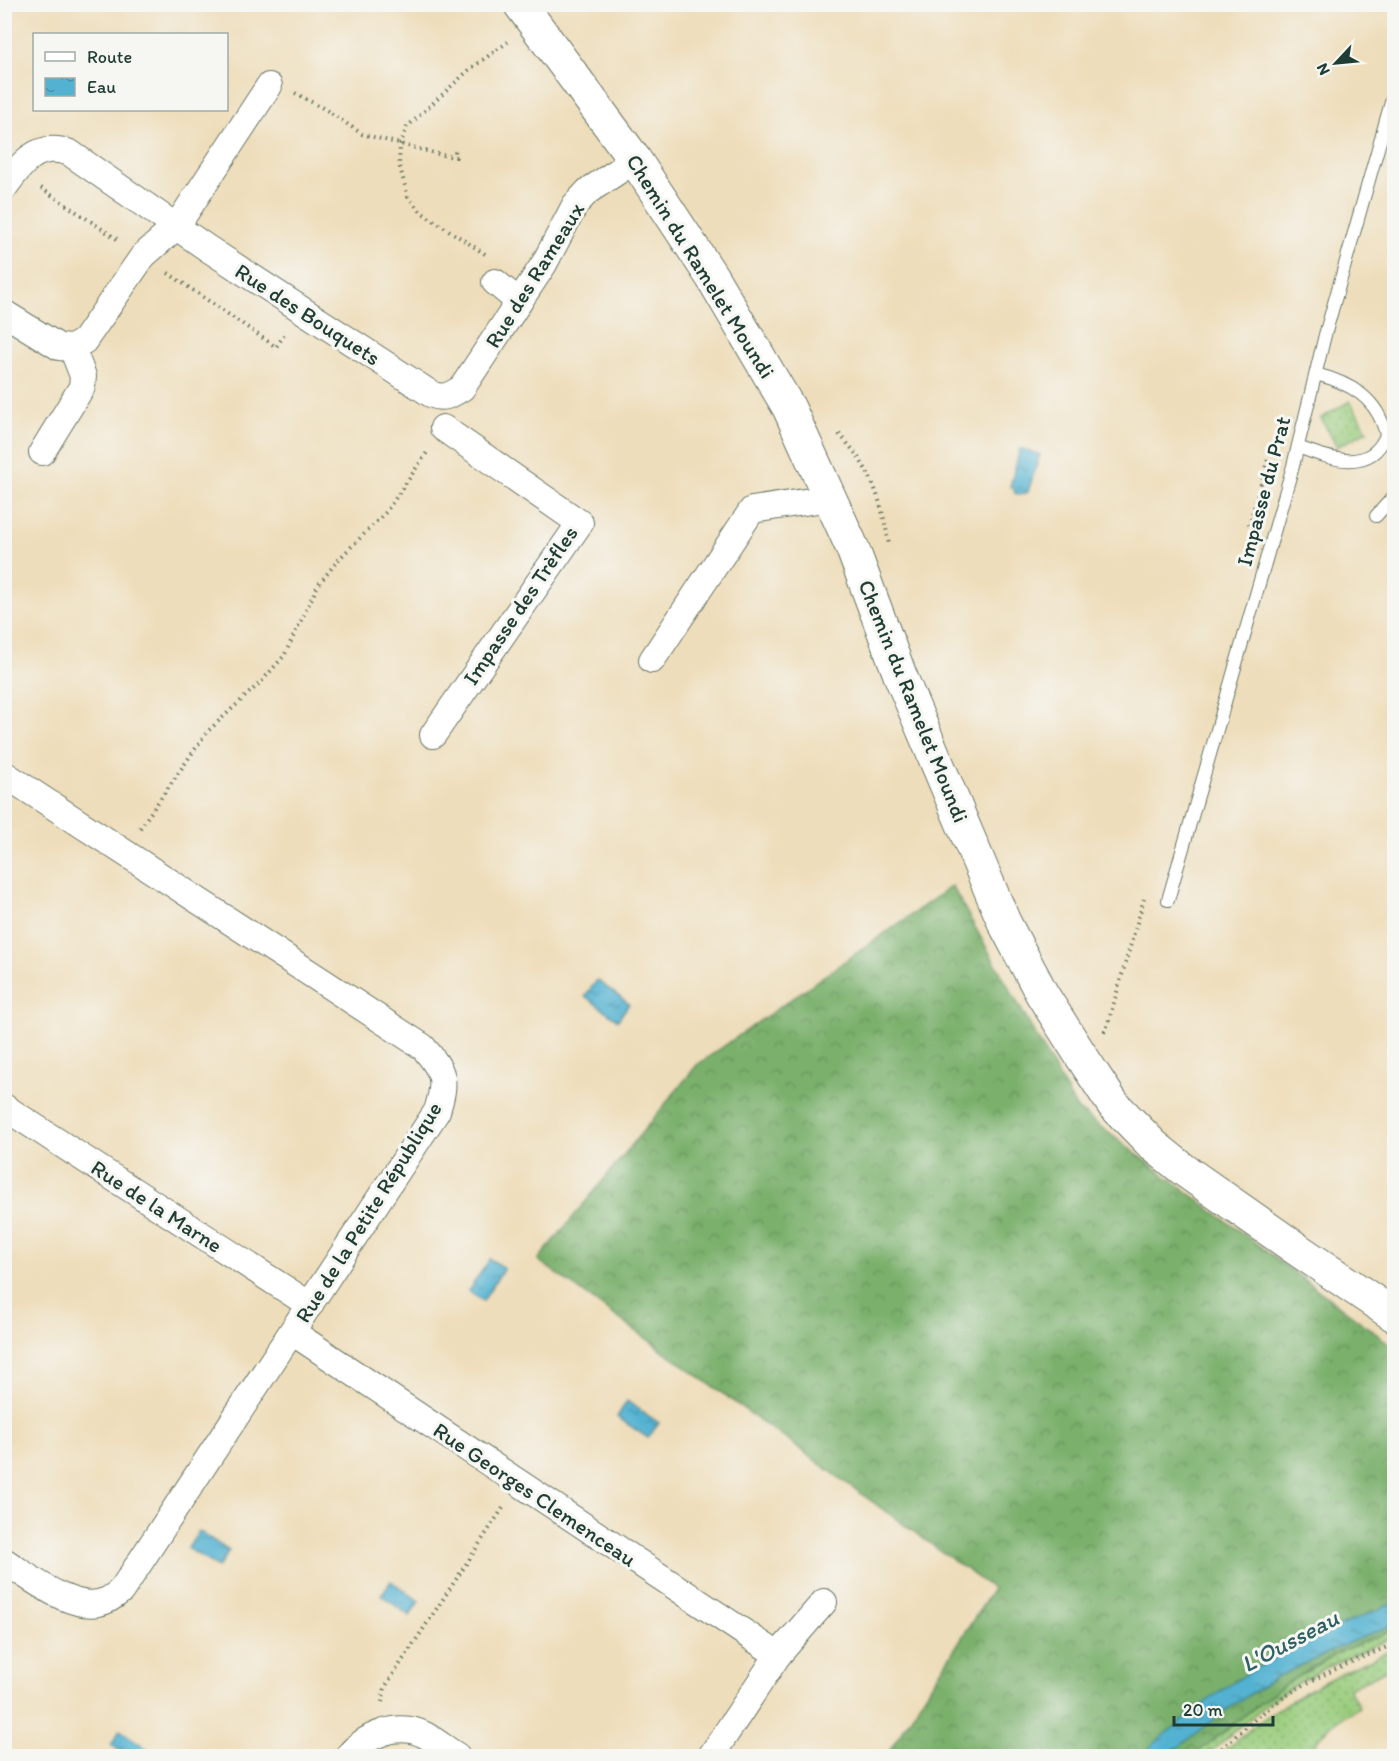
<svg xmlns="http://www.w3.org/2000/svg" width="1399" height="1761" viewBox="0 0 1399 1761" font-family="Itim,sans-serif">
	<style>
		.grass { fill: url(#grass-dots); stroke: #5c8458; stroke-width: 1.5 }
		.forest { fill: url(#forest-crowns); stroke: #4c7650; stroke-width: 1.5 }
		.water { fill: url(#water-ripples); stroke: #397882; stroke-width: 1.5 }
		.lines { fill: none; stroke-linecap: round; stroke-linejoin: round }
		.lane-casing { stroke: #677563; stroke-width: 14 }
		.street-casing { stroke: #677563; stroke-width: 28 }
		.secondary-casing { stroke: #677563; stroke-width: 35 }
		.path { stroke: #677563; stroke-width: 4; stroke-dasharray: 1.5 4.5; stroke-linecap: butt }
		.lane { stroke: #fff; stroke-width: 12 }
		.street { stroke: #fff; stroke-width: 26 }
		.secondary { stroke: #fff; stroke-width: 33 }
		.labels { text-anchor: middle; stroke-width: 6; stroke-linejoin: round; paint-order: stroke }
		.street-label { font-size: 22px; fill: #1f3d34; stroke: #f6f6f2 }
		.water-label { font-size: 24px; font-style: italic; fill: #2f6063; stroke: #f6f6f2 }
	</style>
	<defs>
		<pattern id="grass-dots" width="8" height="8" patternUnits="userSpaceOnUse" patternTransform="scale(1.5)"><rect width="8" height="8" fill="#99cc7c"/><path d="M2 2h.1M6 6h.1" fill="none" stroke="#7ca766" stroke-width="1.8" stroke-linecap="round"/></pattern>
		<pattern id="forest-crowns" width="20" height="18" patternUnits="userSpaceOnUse" patternTransform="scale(1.5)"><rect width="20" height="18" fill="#7ab06c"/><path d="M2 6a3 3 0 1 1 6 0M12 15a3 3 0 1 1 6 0" fill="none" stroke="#63905a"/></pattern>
		<pattern id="water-ripples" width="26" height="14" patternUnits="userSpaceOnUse" patternTransform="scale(1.5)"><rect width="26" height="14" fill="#53b2d1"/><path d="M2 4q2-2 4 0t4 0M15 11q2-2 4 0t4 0" fill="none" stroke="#4492aa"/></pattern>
	</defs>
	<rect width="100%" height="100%" fill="#f6f6f2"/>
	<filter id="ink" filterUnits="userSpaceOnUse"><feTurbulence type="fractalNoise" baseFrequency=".0167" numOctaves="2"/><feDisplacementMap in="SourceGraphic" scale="12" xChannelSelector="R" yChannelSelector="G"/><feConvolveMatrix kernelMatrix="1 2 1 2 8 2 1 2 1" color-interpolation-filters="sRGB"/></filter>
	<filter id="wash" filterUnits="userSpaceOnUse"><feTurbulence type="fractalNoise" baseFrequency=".008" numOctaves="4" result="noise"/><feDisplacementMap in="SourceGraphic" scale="24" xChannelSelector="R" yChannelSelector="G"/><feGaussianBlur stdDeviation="1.35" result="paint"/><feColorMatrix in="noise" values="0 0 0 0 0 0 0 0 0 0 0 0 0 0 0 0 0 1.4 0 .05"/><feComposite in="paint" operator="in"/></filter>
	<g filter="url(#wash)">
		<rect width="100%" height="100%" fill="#eeddba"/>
		<g class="grass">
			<path d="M1350 401 1367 431 1337 447 1321 418Z"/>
			<path d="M1394 1629V1637L1325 1668 1300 1682 1269 1702 1206 1756H1193L1282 1686 1341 1651Z"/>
			<path d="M1394 1649V1666L1349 1688 1359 1707C1336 1722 1319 1729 1310 1756H1219C1273 1705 1327 1678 1394 1649Z"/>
		</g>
		<path class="forest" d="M952 886 1077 1109 1394 1347V1630L1341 1651 1282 1686 1193 1756H886L993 1589 538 1260 697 1065Z"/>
		<g class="water">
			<path d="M1020 449 1040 454 1028 492 1020 495 1015 493 1013 488 1010 487Z"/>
			<path d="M597 980 629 1004 618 1020 585 996Z"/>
			<path d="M490 1259 504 1268 483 1301 468 1291Z"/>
			<path d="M627 1401 659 1423 648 1438 617 1417Z"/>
			<path d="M199 1531 229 1551 218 1568 188 1548Z"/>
			<path d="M391 1581 419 1601 410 1616 381 1595Z"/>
			<path d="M1394 1603V1624L1351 1642 1277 1677 1236 1703 1167 1756H1140C1170 1730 1200 1705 1234 1682 1283 1649 1340 1626 1394 1603Z"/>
			<path d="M120 1730 152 1752 150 1756H128L111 1745Z"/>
		</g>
	</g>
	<g filter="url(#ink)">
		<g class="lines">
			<defs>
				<g id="lane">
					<path d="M1298 447C1328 458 1370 475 1386 435 1378 398 1350 383 1316 374"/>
					<path d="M1376 516 1394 496"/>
					<path d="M1168 900 1293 466 1325 335 1394 92"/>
				</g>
				<g id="street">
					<path d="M4 188C21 164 37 141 70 153L207 248 431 394C443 400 451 395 462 388L544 264 575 205 588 191 635 160"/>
					<path d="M495 282 519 302"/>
					<path d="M4 313 59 347 72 348 84 341 143 256 176 227 269 86"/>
					<path d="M42 452 82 387 83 376 72 348"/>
					<path d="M652 660 752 510 830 498"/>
					<path d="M433 735 580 523 443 428"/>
					<path d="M4 774 423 1047C444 1072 447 1079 437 1111L121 1591C116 1594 111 1599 105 1601 74 1614 30 1577 4 1561"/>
					<path d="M4 1107 310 1305"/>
					<path d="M292 1332 778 1655 711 1756"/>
					<path d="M778 1655 824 1602"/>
					<path d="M348 1756C366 1735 398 1721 425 1735 436 1741 447 1750 457 1756"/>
				</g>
				<path id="secondary" d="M520 4 635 160 712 277 789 408 852 547 900 675 1004 922 1042 994 1080 1054 1113 1104 1153 1145 1184 1170 1301 1252 1394 1315"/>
			</defs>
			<use href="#lane" class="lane-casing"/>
			<use href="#street" class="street-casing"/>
			<use href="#secondary" class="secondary-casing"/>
			<g class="path">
				<path d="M295 93 328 111 362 134 442 155 456 157 455 150"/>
				<path d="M41 188 120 241"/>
				<path d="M485 254 421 212 408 197 399 164 400 145 407 127 470 69 508 42"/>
				<path d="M168 273 276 347 285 334"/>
				<path d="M839 434C872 469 881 498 889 545"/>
				<path d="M1249 525 1268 459 1270 460"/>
				<path d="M140 828 207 732 262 681 284 656 318 585 339 559 386 512 428 451"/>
				<path d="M1104 1032 1106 1030 1144 899"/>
				<path d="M382 1702 385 1687 503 1508"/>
				<path d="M1213 1756C1234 1738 1255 1718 1277 1702 1313 1676 1355 1661 1394 1644"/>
			</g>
			<use href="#lane" class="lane"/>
			<use href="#street" class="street"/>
			<use href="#secondary" class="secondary"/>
		</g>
	</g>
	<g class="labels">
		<g class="street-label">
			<text transform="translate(701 266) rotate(58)" y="8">Chemin du Ramelet Moundi</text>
			<text transform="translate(534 275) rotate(-58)" y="8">Rue des Rameaux</text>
			<text transform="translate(308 314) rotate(33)" y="8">Rue des Bouquets</text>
			<text transform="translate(1263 491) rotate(-75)" y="8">Impasse du Prat</text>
			<text transform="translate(520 605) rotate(-56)" y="8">Impasse des Trèfles</text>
			<text transform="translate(914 701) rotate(68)" y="8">Chemin du Ramelet Moundi</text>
			<text transform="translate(157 1206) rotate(33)" y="8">Rue de la Marne</text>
			<text transform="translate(368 1212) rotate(-58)" y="8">Rue de la Petite République</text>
			<text transform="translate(535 1494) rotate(34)" y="8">Rue Georges Clemenceau</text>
		</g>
		<g class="water-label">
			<text transform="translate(1290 1641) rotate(-28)" y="8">L'Ousseau</text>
		</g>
	</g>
	<rect width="1399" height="1761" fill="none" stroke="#f6f6f2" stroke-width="24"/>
	<rect x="33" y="33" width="195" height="78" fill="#f6f6f2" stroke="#a0aca6" stroke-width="1.5"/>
	<rect x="45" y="52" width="30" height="9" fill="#ffffff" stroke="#a0aca6" stroke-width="1.5"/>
	<text x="87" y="63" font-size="18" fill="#1f3d34">Route</text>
	<rect x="45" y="78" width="30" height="18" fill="url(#water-ripples)" stroke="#a0aca6" stroke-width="1.5"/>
	<text x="87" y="93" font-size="18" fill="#1f3d34">Eau</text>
	<g transform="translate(1336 63) rotate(244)" stroke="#f6f6f2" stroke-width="4.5" paint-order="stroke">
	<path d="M0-4.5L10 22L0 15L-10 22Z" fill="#1f3d34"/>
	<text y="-9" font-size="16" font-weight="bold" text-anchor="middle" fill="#1f3d34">N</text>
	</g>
	<path d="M1174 1716v9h99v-9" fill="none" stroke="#1f3d34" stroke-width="3"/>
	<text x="1183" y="1716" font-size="18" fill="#1f3d34" stroke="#f6f6f2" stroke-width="4.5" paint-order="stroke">20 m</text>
</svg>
